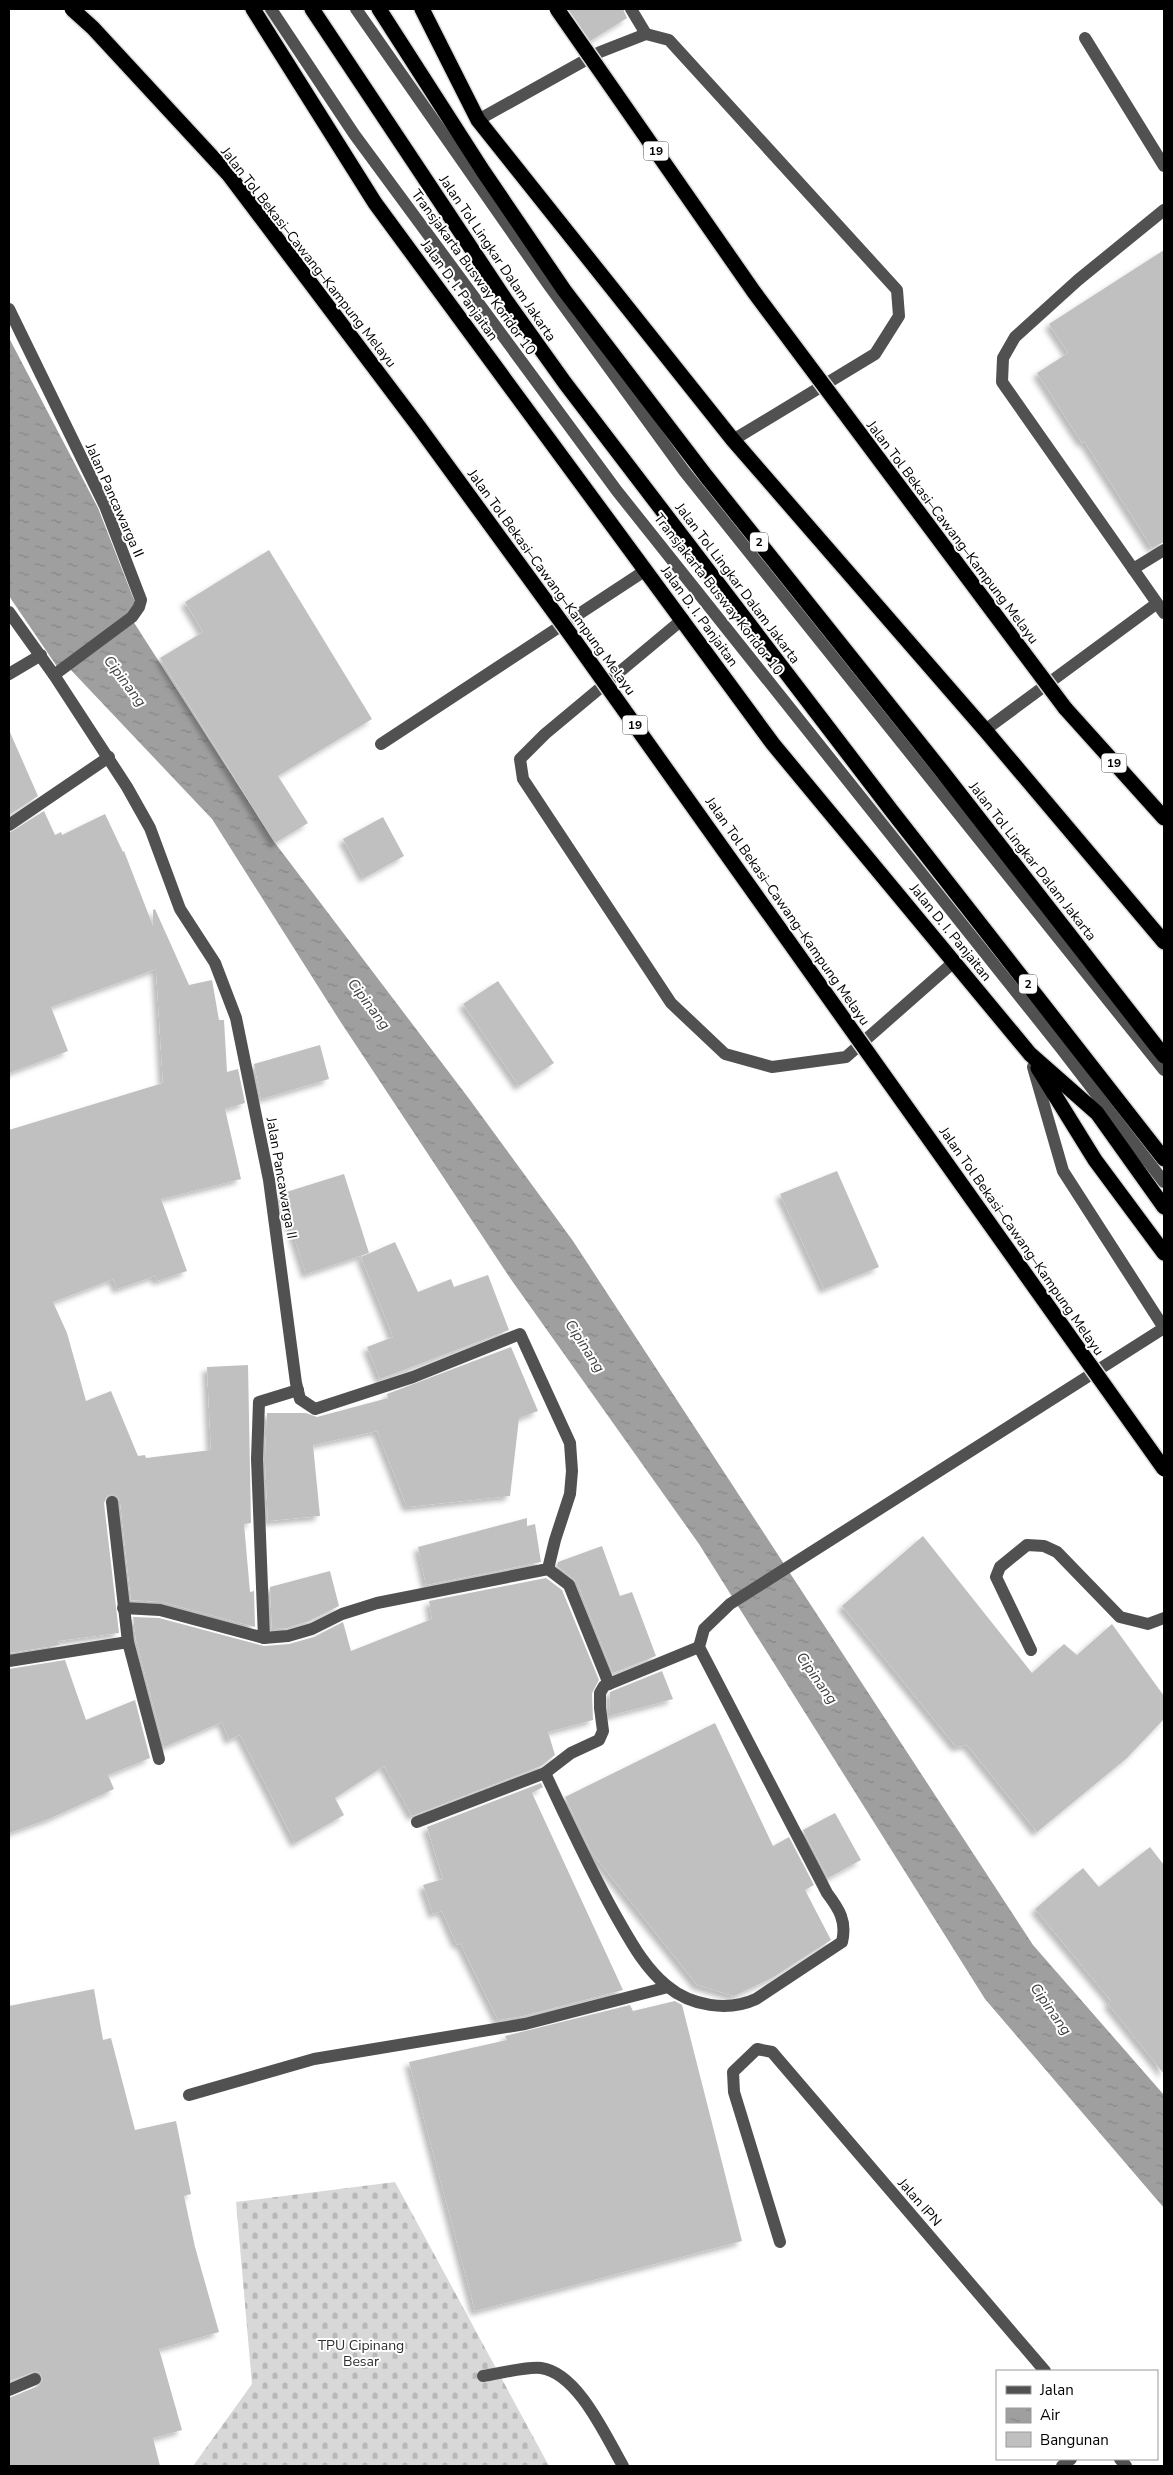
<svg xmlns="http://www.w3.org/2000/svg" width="1173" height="2475" viewBox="0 0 1173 2475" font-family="'Nunito Sans',sans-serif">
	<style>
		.cemetery { fill: url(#cemetery-stones) }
		.water { fill: url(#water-ripples) }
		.building { fill: #c0c0c0; filter: url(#shadow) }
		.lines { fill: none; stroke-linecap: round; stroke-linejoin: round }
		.highway-casing { stroke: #dbdbdb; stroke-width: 18 }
		.minor { stroke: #515151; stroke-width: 12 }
		.highway { stroke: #000; stroke-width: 15 }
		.highway-bridge-casing { stroke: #dbdbdb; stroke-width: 18; stroke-linecap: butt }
		.highway-bridge { stroke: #000; stroke-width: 15 }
		.labels { text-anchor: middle; stroke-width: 4; stroke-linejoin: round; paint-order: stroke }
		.shield { fill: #fff; stroke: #4c4c4c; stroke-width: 1 }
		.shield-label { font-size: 12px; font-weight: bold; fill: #000 }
		.street-label { font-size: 14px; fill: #000; stroke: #fff }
		.park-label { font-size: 14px; fill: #2f2f2f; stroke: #fff }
		.water-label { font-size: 15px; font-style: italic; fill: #404040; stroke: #fff }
	</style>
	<defs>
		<pattern id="cemetery-stones" width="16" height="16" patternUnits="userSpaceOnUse" patternTransform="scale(1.25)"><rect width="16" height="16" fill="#d8d8d8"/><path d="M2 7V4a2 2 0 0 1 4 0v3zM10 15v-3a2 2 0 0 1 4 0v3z" fill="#b8b8b8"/></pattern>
		<pattern id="water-ripples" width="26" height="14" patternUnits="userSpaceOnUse" patternTransform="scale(1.25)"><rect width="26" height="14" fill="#9f9f9f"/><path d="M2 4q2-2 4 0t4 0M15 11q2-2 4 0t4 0" fill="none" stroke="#878787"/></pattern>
		<filter id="shadow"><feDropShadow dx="-4.5" dy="4.5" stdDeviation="2.5" flood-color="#0004"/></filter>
	</defs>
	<rect width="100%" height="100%" fill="#fff"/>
	<path class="cemetery" d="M395 2182 549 2466H193L252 2384 236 2202Z"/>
	<g class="water">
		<path d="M9 338 98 508 136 605 128 614 58 668 9 596Z"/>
		<path d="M133 621 275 843 470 1100 573 1241 1033 1945 1164 2095V2208L985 1999 699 1544 510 1278 340 1021 212 819 69 668Z"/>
	</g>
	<g class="building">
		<path d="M568 9H623L627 18 590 41Z"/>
		<path d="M1164 250V542L1152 548 1084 441 1082 443 1037 373 1068 353 1049 324Z"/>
		<path d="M269 550 372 719 278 776 308 823 275 843 160 658 203 632 185 602Z"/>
		<path d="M9 730 38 796 9 815Z"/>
		<path d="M44 811 55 835 61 832 62 835 105 814 123 852 124 851 153 926V910L155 909 189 985 212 980 219 1020H224L227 1072 238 1069 245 1103 225 1109 241 1179 161 1199 187 1271 157 1281 155 1276 117 1289 113 1279 53 1302 67 1333 86 1401 111 1391 138 1456 145 1455 146 1458 211 1450 207 1367 248 1365 251 1523 244 1524 250 1592 254 1591 255 1627 162 1602 131 1600 120 1501 118 1497 112 1494 107 1496 104 1503 119 1633 58 1641 60 1645 9 1653V1130L163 1083 156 969 51 1007 68 1051 9 1073V833Z"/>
		<path d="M383 817 404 856 364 878 343 839Z"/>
		<path d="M498 981 554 1063 519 1086 463 1004Z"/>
		<path d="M320 1045 329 1079 261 1099 254 1064Z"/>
		<path d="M837 1171 879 1267 824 1289 780 1194Z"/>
		<path d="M344 1174 369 1253 306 1274 280 1194Z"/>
		<path d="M395 1242 418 1292 451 1279 454 1287 488 1275 509 1330 380 1379 367 1347 393 1337 361 1257Z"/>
		<path d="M511 1347 538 1411 519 1418 510 1496 407 1507 377 1431 313 1445 320 1516 268 1521 265 1459 267 1413H306L317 1417 388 1398 387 1394Z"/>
		<path d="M527 1518V1526L535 1524 541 1562 426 1585 418 1547Z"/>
		<path d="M923 1536 1032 1673 1064 1644 1077 1655 1112 1624 1164 1696V1719L1127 1758 1037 1832 967 1745 956 1747 842 1606Z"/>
		<path d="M602 1546 620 1596 632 1592 656 1656 613 1673 577 1582 557 1566 558 1562Z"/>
		<path d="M330 1571 339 1606 309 1621 287 1628 272 1629 270 1587Z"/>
		<path d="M546 1578 562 1590 599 1680 592 1693 593 1720 548 1732 555 1755 541 1766 412 1816 384 1766 335 1798 344 1815 295 1843 240 1735 229 1740 222 1722 164 1747 136 1640 133 1617 159 1618 264 1646 289 1644 314 1637 343 1622 351 1651 432 1619 429 1601Z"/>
		<path d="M65 1660 86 1720 135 1700 150 1758 108 1775 114 1789 51 1818 9 1833V1669Z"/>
		<path d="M662 1671 673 1699 609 1716 610 1692Z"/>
		<path d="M715 1723 773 1846 789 1837 814 1885 805 1890 831 1940 772 1978 734 1996 697 1985 592 1853 565 1797Z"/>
		<path d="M541 1783 543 1787 532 1793 623 1990 523 2016 498 2020 460 1943 457 1945 442 1911 433 1914 423 1885 443 1879 427 1827Z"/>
		<path d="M835 1813 861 1860 828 1878 803 1830Z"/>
		<path d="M1150 1847 1164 1865V2074L1108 2004 1111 2001 1035 1909 1083 1868 1099 1887Z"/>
		<path d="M94 1989 103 2040 111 2038 135 2130 176 2121 191 2194 184 2196 195 2247 219 2332 159 2349 182 2430 153 2438 160 2466H9V2398L38 2386 43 2380 40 2373 36 2371 9 2381V2006Z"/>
		<path d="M675 2001 682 2005 742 2241 475 2311 409 2062 507 2040 505 2036 630 2005 633 2011Z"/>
	</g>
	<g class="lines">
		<defs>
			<g id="highway">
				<path d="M253 9 375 203 773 744 1030 1054 1097 1113 1164 1207"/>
				<path d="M312 9 505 299 565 383 891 810 1164 1159"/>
				<path d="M379 9 483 171 564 290 706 476 941 770 1164 1056"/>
				<path d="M422 9 478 120 733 440 985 730 1164 942"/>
				<path d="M1065 708 1164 818"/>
				<path d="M1038 1068 1095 1160 1164 1253"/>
			</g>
		</defs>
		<use href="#highway" class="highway-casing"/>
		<g class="minor">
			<path d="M271 9 354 134 617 491 1060 1047 1164 1182"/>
			<path d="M356 9 548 284 684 471 1164 1070"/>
			<path d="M631 9 646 34"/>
			<path d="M1085 38 1164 166"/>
			<path d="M478 120 600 52 646 34 669 40 897 290 899 316 875 354 733 440"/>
			<path d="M1164 210 1078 280 1015 337 1003 358 1002 382 1164 613"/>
			<path d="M9 309 105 506 141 600 139 607 132 617 54 675"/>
			<path d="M1133 569 1164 550"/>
			<path d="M9 612 54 675 127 787 150 828 180 909 215 963 236 1018 269 1180 296 1383 300 1399 315 1409 413 1377 520 1334 570 1443 572 1471 570 1494 555 1540 548 1569 377 1603 342 1614 312 1629 288 1636 264 1638 160 1610 123 1608"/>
			<path d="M683 619 545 734 520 759 523 779 671 1003 725 1054 772 1067 846 1057 955 961"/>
			<path d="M9 674 41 655"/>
			<path d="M985 730 1156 604"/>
			<path d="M381 744 646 570"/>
			<path d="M9 825 109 757"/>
			<path d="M1033 1067 1063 1171 1164 1328"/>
			<path d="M112 1502 128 1642"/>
			<path d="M548 1569 569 1585 609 1684"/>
			<path d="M264 1638 257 1459 259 1402 298 1390"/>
			<path d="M1031 1650 996 1577 1000 1567 1027 1545 1044 1546 1057 1552 1120 1617 1148 1624 1164 1618"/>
			<path d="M9 1661 128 1642 159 1759"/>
			<path d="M545 1773C568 1822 590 1870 616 1916 631 1942 644 1967 667 1986 691 2006 728 2012 756 1999L842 1942C847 1921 839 1909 827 1893L699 1647 704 1629 730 1604 1164 1328"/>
			<path d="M417 1822 545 1773 571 1753 599 1740 603 1731 600 1708V1693L604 1686 699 1647"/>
			<path d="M189 2095 314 2059 525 2024 668 1987"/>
			<path d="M780 2242 734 2092 733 2072 757 2049 772 2052 1045 2371"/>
			<path d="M483 2376C497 2374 528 2366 541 2368 578 2373 606 2437 623 2466"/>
			<path d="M9 2390 35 2379"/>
			<path d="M1120 2459 1126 2466"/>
			<path d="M1062 2466 1071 2459"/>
		</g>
		<use href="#highway" class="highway"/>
		<defs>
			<g id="highway-bridge">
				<path d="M72 9 93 28 229 175 419 427 570 634 1164 1469"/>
				<path d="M557 9 754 292 1065 708"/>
			</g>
		</defs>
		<use href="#highway-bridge" class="highway-bridge-casing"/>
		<use href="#highway-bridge" class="highway-bridge"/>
	</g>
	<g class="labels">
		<g class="shield">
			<rect x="643.5" y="141.5" width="25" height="19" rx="4"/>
			<rect x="750" y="532.5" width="18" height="19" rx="4"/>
			<rect x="622.5" y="715.5" width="25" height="19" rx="4"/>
			<rect x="1101.5" y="753.5" width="25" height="19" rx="4"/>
			<rect x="1019" y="974.5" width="18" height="19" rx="4"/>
		</g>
		<g class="shield-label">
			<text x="656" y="155">19</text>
			<text x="759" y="546">2</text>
			<text x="635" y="729">19</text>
			<text x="1114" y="767">19</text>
			<text x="1028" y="988">2</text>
		</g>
		<g class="street-label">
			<text transform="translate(309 257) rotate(52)" y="5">Jalan Tol Bekasi–Cawang–Kampung Melayu</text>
			<text transform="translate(498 258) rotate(56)" y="5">Jalan Tol Lingkar Dalam Jakarta</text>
			<text transform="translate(474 272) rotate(54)" y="5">Transjakarta Busway Koridor 10</text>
			<text transform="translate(460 290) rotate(54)" y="5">Jalan D. I. Panjaitan</text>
			<text transform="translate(115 500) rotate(66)" y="5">Jalan Pancawarga II</text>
			<text transform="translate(953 532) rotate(53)" y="5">Jalan Tol Bekasi–Cawang–Kampung Melayu</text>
			<text transform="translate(552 582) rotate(54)" y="5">Jalan Tol Bekasi–Cawang–Kampung Melayu</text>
			<text transform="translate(738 583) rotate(53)" y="5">Jalan Tol Lingkar Dalam Jakarta</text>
			<text transform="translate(719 594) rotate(52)" y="5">Transjakarta Busway Koridor 10</text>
			<text transform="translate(700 616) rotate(54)" y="5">Jalan D. I. Panjaitan</text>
			<text transform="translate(1033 861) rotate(52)" y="5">Jalan Tol Lingkar Dalam Jakarta</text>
			<text transform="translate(788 911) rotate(55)" y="5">Jalan Tol Bekasi–Cawang–Kampung Melayu</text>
			<text transform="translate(951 932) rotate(51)" y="5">Jalan D. I. Panjaitan</text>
			<text transform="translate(282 1178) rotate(80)" y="5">Jalan Pancawarga II</text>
			<text transform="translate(1022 1241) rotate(55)" y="5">Jalan Tol Bekasi–Cawang–Kampung Melayu</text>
			<text transform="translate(920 2202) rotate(49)" y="5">Jalan IPN</text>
		</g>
		<g class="park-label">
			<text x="361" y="2350">TPU Cipinang<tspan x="361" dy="16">Besar</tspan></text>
		</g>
		<g class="water-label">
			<text transform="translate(125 681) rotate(53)" y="5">Cipinang</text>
			<text transform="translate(369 1004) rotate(53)" y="5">Cipinang</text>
			<text transform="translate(585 1346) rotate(57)" y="5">Cipinang</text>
			<text transform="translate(817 1678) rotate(55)" y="5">Cipinang</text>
			<text transform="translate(1051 2009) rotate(55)" y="5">Cipinang</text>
		</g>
	</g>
	<rect width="1173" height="2475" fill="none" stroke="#000000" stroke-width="20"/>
	<rect x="996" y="2370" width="162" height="90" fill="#ffffff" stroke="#999999"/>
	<rect x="1006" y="2386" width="25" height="8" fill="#515151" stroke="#999999"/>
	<text x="1040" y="2395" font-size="15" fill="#000000">Jalan</text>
	<rect x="1006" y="2408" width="25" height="15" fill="url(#water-ripples)" stroke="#999999"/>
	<text x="1040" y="2420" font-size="15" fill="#000000">Air</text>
	<rect x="1006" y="2432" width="25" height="15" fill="#c0c0c0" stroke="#999999"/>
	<text x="1040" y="2445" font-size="15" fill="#000000">Bangunan</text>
</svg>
